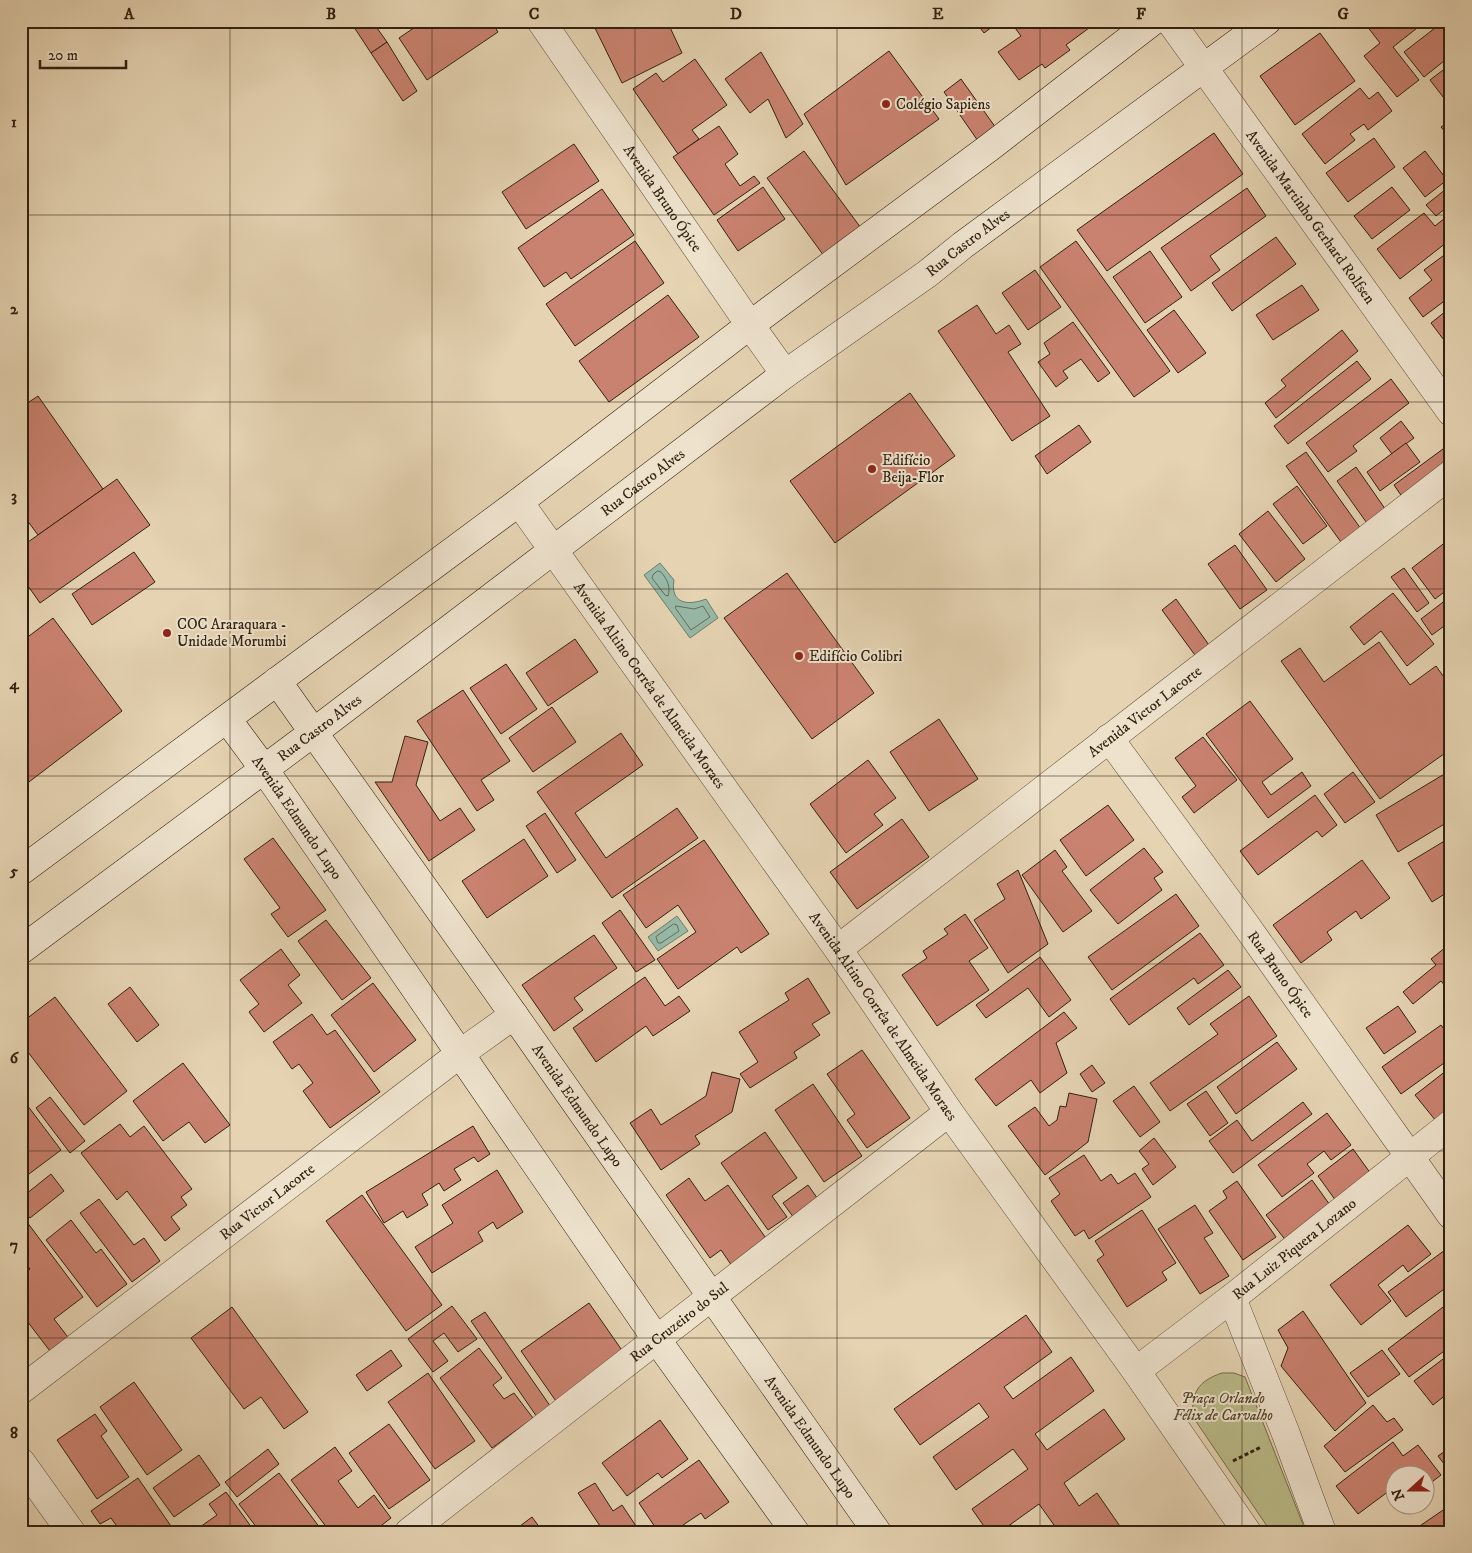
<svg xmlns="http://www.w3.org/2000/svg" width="1472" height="1553" viewBox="0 0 1472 1553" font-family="'IM FELL DW Pica',serif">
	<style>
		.green { fill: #babb89; stroke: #766e4c }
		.water { fill: #97b9a7; stroke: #6e7c6b }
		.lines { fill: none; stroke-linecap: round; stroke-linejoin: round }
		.shore { stroke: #646d5c; stroke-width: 1 }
		.building { fill: #ca8270; stroke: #312110 }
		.street-casing { stroke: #5e4e38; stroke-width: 29 }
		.secondary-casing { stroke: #312110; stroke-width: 29 }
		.path { stroke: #312110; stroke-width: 3; stroke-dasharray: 4 2.5; stroke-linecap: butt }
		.street { stroke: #eee2cd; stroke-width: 28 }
		.secondary { stroke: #eee2cd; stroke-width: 28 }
		.grid { fill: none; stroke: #312110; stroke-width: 1; stroke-opacity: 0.55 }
		.poi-dot { fill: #8f2418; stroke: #eee2cd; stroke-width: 2 }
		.labels { text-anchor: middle; stroke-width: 4; stroke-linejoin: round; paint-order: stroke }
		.poi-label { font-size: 15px; fill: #312110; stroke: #eee2cd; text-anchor: start }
		.street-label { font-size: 15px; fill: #312110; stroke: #eee2cd }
		.park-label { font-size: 15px; font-style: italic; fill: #53482e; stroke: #eee2cd }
		.neatline { fill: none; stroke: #312110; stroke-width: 2 }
		.grid-label { font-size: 16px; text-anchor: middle; font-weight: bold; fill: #312110 }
	</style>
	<rect width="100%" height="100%" fill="#e5d3b2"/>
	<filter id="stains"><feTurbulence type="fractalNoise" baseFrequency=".004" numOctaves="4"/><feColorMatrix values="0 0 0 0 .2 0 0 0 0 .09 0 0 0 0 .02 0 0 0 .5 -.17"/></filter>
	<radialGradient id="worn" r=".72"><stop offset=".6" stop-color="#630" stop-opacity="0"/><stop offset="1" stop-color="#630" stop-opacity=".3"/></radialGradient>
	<path class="green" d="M1222 1373H1234L1245 1377 1306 1532H1271L1193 1417C1191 1393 1198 1381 1222 1373Z"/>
	<g class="water">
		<path d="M660 563 674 580C670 604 688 606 706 599L718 618 690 638 644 575Z"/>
		<path d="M677 916 688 931 658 951 648 937Z"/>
	</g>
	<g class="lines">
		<g class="shore">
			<path d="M658 571 661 572C667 579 671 587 668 596L665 595 652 578 653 575Z"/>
			<path d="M676 606 694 609 703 606 710 617 691 630 676 609Z"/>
			<path d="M674 924 677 925 679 931 661 943H658L656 937Z"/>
		</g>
	</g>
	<g class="building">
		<path d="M350 21H372L387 42 371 53Z"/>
		<path d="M424 21H491L498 32 427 80 399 38Z"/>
		<path d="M604 21H667L682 53 622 83 594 26Z"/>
		<path d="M975 21H1000L984 33Z"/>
		<path d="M1010 21H1084L1089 28 1066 45 1070 50 1045 68 1042 64 1019 80 998 52 1021 36Z"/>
		<path d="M1363 21H1426L1393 47 1419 80 1397 97 1364 56 1380 43Z"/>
		<path d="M1444 21H1451V64L1448 66 1444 61 1424 77 1404 52Z"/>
		<path d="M1320 33 1355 81 1295 125 1260 76Z"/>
		<path d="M387 42 417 91 403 101 371 53Z"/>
		<path d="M889 51 939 119 846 185 804 114Z"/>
		<path d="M761 52 803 124 786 138 768 99 750 113 725 79Z"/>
		<path d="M695 59 727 105 692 130 699 139 678 154 633 89 656 73 663 82Z"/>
		<path d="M1451 64V106H1450L1430 80Z"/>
		<path d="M961 79 996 128 978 141 944 92Z"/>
		<path d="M1360 88 1369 99 1378 92 1392 111 1368 130 1364 124 1350 134 1355 140 1325 164 1302 134Z"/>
		<path d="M1451 120V139L1441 127Z"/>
		<path d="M719 126 738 154 725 164 740 186 754 176 760 183 714 215 673 157Z"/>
		<path d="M1214 133 1243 174 1107 271 1077 230Z"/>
		<path d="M1374 138 1395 167 1348 202 1326 173Z"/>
		<path d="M574 144 599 181 526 229 502 192Z"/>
		<path d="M804 151 861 228 824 256 767 178Z"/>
		<path d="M1425 151 1447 180 1425 197 1403 168Z"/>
		<path d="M1451 185V204L1436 216 1426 205Z"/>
		<path d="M763 187 785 219 738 251 717 220Z"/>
		<path d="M1392 187 1410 210 1372 239 1354 216Z"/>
		<path d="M1247 188 1266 216 1210 256 1220 270 1191 291 1161 248Z"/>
		<path d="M602 189 634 235 571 279 566 272 544 287 518 248Z"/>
		<path d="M1424 213 1435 226 1445 218 1451 225V239L1400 279 1377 249Z"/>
		<path d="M1276 237 1296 264 1232 311 1212 283Z"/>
		<path d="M635 241 664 283 575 346 546 304Z"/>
		<path d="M1076 241 1170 371 1134 397 1040 267Z"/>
		<path d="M1451 250V296L1423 317 1409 298 1432 280 1424 270Z"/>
		<path d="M1150 251 1182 297 1145 323 1113 277Z"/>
		<path d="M1035 270 1061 307 1028 330 1002 293Z"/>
		<path d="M1302 285 1319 310 1273 340 1256 315Z"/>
		<path d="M668 295 699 337 609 402 579 361Z"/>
		<path d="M977 305 996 334 1009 325 1021 344 1008 352 1050 416 1012 441 938 331Z"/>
		<path d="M1451 307V348H1450L1431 323Z"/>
		<path d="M1174 310 1206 353 1178 373 1147 330Z"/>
		<path d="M1073 322 1110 373 1098 382 1081 359 1063 371 1068 378 1056 387 1038 362 1050 354 1044 343Z"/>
		<path d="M1342 330 1358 351 1276 418 1265 403 1286 386 1281 380Z"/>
		<path d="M1357 361 1371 379 1288 444 1274 426Z"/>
		<path d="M1391 379 1409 403 1353 446 1357 451 1328 472 1306 443Z"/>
		<path d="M910 393 955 456 835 543 790 481Z"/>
		<path d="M38 396 103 489 38 535 21 512V397L26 404Z"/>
		<path d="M1401 421 1414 438 1392 454 1380 438Z"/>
		<path d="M1079 425 1091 442 1047 474 1035 456Z"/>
		<path d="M1406 443 1420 462 1380 491 1367 472Z"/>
		<path d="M1443 449 1451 459V468L1405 501 1394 485Z"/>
		<path d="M1306 452 1366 536 1346 549 1286 466Z"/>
		<path d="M1356 467 1388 513 1369 526 1337 481Z"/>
		<path d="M117 479 150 525 40 603 21 576V547Z"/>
		<path d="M1297 486 1327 526 1303 544 1273 504Z"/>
		<path d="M1268 511 1305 559 1276 582 1239 534Z"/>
		<path d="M1451 538V587L1435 599 1412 568Z"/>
		<path d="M1235 545 1267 590 1240 609 1208 564Z"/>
		<path d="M134 552 155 582 92 625 72 594Z"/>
		<path d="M1404 568 1429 603 1417 612 1391 577Z"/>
		<path d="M787 573 874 693 812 739 724 618Z"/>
		<path d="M1393 593 1434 644 1407 666 1381 631 1364 645 1350 627Z"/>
		<path d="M1451 596V621L1432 635 1421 619Z"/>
		<path d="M1176 599 1214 652 1200 662 1162 610Z"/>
		<path d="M53 618 122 711 21 788V642Z"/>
		<path d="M575 639 598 672 548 706 526 673Z"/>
		<path d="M1379 642 1410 685 1436 666 1451 687V749L1380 799 1281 661 1300 648 1324 682Z"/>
		<path d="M506 664 537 709 501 734 470 688Z"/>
		<path d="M463 690 510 761 481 780 494 800 477 811 417 721Z"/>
		<path d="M1250 701 1293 759 1262 782 1271 795 1302 772 1311 786 1268 818 1206 734Z"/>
		<path d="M552 707 576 742 533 772 509 738Z"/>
		<path d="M939 719 978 779 929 811 890 752Z"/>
		<path d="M621 733 643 765 575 813 606 858 677 808 698 838 612 898 537 792Z"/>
		<path d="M405 736 428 742 416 785 440 821 460 808 475 830 429 861 375 782H392Z"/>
		<path d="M1203 737 1237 780 1194 813 1182 797 1196 786 1175 758Z"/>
		<path d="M868 760 896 798 874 814 883 825 846 853 810 804Z"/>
		<path d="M1451 770V820L1398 852 1376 815Z"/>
		<path d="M1353 772 1375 802 1345 823 1324 794Z"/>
		<path d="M1315 795 1337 825 1322 837 1317 831 1258 875 1240 851Z"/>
		<path d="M1108 805 1134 840 1086 876 1060 840Z"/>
		<path d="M545 813 576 860 557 873 526 826Z"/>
		<path d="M902 819 929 857 857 909 830 872Z"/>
		<path d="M1451 837V890L1432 902 1408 863Z"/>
		<path d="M273 838 326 910 288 937 271 914 280 908 244 859Z"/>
		<path d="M524 839 548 876 487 918 462 881Z"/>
		<path d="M704 840 769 934 741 953 737 947 678 989 657 959 696 932 678 905 646 928 623 895Z"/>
		<path d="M1144 848 1163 872 1154 878 1162 890 1118 924 1090 890Z"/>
		<path d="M1055 850 1067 867 1062 871 1092 911 1063 932 1022 875Z"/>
		<path d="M1362 860 1390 898 1361 919 1356 911 1327 932 1332 940 1301 963 1273 925Z"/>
		<path d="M1018 870 1048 944 1008 973 974 920 1005 899 997 884Z"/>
		<path d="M1176 894 1199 926 1112 990 1088 957Z"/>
		<path d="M620 910 655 960 636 972 602 923Z"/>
		<path d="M965 914 988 948 969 961 989 990 937 1026 902 975 927 958 923 951 948 934 944 929Z"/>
		<path d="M326 920 371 978 342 1000 298 941Z"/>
		<path d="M1200 933 1224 965 1198 984 1194 978 1129 1025 1110 999Z"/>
		<path d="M594 935 617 968 574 998 583 1010 554 1031 522 985Z"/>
		<path d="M1451 943V993L1441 981 1413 1004 1403 992 1436 965 1431 959Z"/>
		<path d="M281 949 300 975 288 985 302 1003 264 1032 249 1012 259 1004 240 980Z"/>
		<path d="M1040 957 1071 1000 1049 1017 1028 988 986 1018 976 1005Z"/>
		<path d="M1228 970 1241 987 1189 1025 1177 1008Z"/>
		<path d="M645 977 665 1006 679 996 690 1011 653 1036 646 1026 596 1062 573 1028Z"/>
		<path d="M808 978 830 1013 812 1024 820 1035 794 1052 797 1058 750 1088 740 1074 758 1062 739 1032 789 1000 785 993Z"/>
		<path d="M373 983 416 1040 374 1072 331 1015Z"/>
		<path d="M130 987 159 1025 137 1042 108 1004Z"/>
		<path d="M1249 996 1277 1036 1170 1111 1150 1083 1218 1034 1210 1024Z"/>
		<path d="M55 997 127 1091 84 1125 21 1043V1023Z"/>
		<path d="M1398 1006 1416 1032 1384 1054 1366 1028Z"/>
		<path d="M1064 1012 1077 1028 1056 1043 1067 1073 1040 1093 1031 1080 996 1106 975 1079Z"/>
		<path d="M312 1014 327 1035 335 1030 380 1092 330 1128 303 1091 313 1083 299 1064 292 1069 273 1042Z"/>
		<path d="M1441 1025 1451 1038V1058L1401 1094 1382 1067Z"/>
		<path d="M1277 1042 1297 1069 1236 1114 1217 1087Z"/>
		<path d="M862 1050 910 1118 867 1148 847 1120 855 1114 827 1074Z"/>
		<path d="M183 1063 230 1125 205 1143 189 1122 163 1141 133 1101Z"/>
		<path d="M1092 1065 1105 1083 1092 1092 1080 1074Z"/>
		<path d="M1451 1067V1110L1436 1121 1415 1095Z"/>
		<path d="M712 1072 740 1079 732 1112 695 1136 700 1144 661 1170 630 1123 651 1109 661 1125 706 1096Z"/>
		<path d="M813 1084 862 1156 824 1182 775 1110Z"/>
		<path d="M1134 1086 1160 1122 1140 1137 1113 1101Z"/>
		<path d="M1206 1091 1228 1123 1210 1136 1187 1104Z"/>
		<path d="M1069 1093 1097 1099 1088 1142 1045 1175 1008 1126 1035 1107 1049 1126 1057 1120 1060 1106 1066 1107Z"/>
		<path d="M21 1097 61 1150 21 1180Z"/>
		<path d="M50 1097 85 1141 70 1153 36 1108Z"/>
		<path d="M1303 1102 1312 1114 1233 1173 1209 1141 1237 1120 1252 1141Z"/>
		<path d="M1327 1113 1351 1145 1331 1160 1324 1151 1307 1164 1314 1173 1282 1197 1258 1165Z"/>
		<path d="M120 1124 130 1137 144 1126 192 1189 181 1197 187 1205 171 1217 180 1229 165 1241 127 1191 117 1200 81 1153Z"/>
		<path d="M473 1126 490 1154 478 1162 474 1157 454 1169 461 1180 444 1191 439 1183 422 1194 428 1205 407 1218 403 1211 384 1223 366 1192Z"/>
		<path d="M765 1132 797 1178 772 1196 787 1217 768 1230 721 1163Z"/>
		<path d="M1154 1138 1176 1167 1153 1185 1142 1169 1149 1164 1139 1151Z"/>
		<path d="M1353 1149 1371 1174 1336 1201 1318 1176Z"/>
		<path d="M1084 1155 1101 1181 1111 1174 1118 1184 1135 1173 1151 1197 1089 1239 1084 1230 1075 1236 1051 1201 1060 1194 1049 1178Z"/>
		<path d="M497 1170 523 1212 497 1229 493 1222 478 1232 483 1241 432 1273 415 1247 453 1223 442 1205Z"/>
		<path d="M51 1174 64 1191 30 1218 21 1207V1198Z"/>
		<path d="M689 1178 705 1201 728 1185 768 1241 732 1266 721 1250 710 1258 666 1195Z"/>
		<path d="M1312 1180 1335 1212 1290 1246 1266 1215Z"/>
		<path d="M1237 1181 1276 1237 1243 1260 1209 1211 1227 1198 1223 1191Z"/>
		<path d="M808 1185 818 1199 794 1218 783 1203Z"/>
		<path d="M362 1195 442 1305 406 1331 326 1221Z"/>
		<path d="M99 1199 134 1245 144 1238 160 1261 132 1282 80 1213Z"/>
		<path d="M1195 1205 1213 1233 1204 1238 1229 1276 1200 1294 1158 1229Z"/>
		<path d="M1142 1210 1176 1263 1162 1272 1167 1280 1127 1307 1097 1260 1104 1255 1095 1241Z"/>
		<path d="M21 1214 83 1297 54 1319 74 1345 56 1359 21 1313V1276L30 1269 21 1257Z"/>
		<path d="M71 1220 96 1253 101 1249 127 1284 97 1307 46 1240Z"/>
		<path d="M1408 1225 1431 1254 1408 1272 1403 1265 1378 1285 1391 1301 1361 1325 1330 1285Z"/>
		<path d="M1445 1250 1451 1258V1284L1406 1317 1388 1292Z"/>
		<path d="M1451 1301V1346L1409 1377 1388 1349Z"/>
		<path d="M589 1303 626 1356 558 1404 521 1351Z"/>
		<path d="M452 1306 477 1339 458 1352 444 1333 433 1341 448 1361 433 1372 408 1339Z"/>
		<path d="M232 1307 308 1412 284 1429 261 1397 244 1409 191 1338Z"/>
		<path d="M1303 1311 1366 1403 1335 1431 1281 1366 1288 1348 1278 1330Z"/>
		<path d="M485 1312 553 1410 539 1420 471 1321Z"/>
		<path d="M1026 1315 1052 1352 1004 1387 1013 1399 1071 1357 1094 1391 1035 1434 1047 1450 1104 1409 1125 1439 1064 1483 1079 1506 1097 1493 1124 1532H1059L1039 1504 1000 1532H988L972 1509 1028 1469 1013 1449 956 1490 933 1457 989 1417 979 1403 920 1445 894 1409Z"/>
		<path d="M479 1348 502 1378 493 1385 504 1399 514 1393 533 1418 492 1448 440 1378Z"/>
		<path d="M391 1350 402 1366 367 1391 356 1375Z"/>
		<path d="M1382 1350 1400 1374 1368 1397 1350 1373Z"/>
		<path d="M1451 1353V1391L1433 1405 1414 1381Z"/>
		<path d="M428 1373 475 1441 435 1469 388 1402Z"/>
		<path d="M134 1382 182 1450 147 1475 100 1407Z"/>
		<path d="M1373 1405 1387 1422 1394 1418 1403 1430 1345 1472 1324 1446Z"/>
		<path d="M95 1414 107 1431 101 1436 129 1477 97 1499 57 1440Z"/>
		<path d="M660 1420 688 1459 662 1478 658 1473 627 1496 602 1463Z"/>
		<path d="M389 1424 430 1480 389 1509 349 1453Z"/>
		<path d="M1393 1442 1403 1456 1418 1445 1441 1475 1424 1488V1476H1394V1490L1393 1488 1358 1514 1336 1486Z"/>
		<path d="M335 1447 352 1471 338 1481 358 1508 374 1495 391 1518 373 1532H330L291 1480Z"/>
		<path d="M1451 1447V1473L1438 1456Z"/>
		<path d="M268 1449 279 1464 237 1497 225 1482Z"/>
		<path d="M199 1455 220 1485 174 1517 153 1488Z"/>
		<path d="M699 1460 729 1502 705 1519 701 1513 683 1525 688 1532H654L657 1530 639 1503Z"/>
		<path d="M279 1473 323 1532H260L239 1504Z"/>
		<path d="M138 1478 175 1532H121L111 1518 100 1524 91 1511Z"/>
		<path d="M595 1483 613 1511 622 1505 638 1529 633 1532H604L578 1493Z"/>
		<path d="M226 1492 255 1532H193L217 1515 209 1504Z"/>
		<path d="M1449 1506 1451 1532H1411Z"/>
		<path d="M532 1517 543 1532H512Z"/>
	</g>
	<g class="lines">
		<defs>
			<g id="street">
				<path id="s1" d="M541 21 750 325 785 374"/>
				<path id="s2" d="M1170 21 1451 412"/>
				<path id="s3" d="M519 502 838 949 949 1112 1136 1371 1247 1532"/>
				<path id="s4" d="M1109 738 1245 924 1451 1215"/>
				<path id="s5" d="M838 949 1451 474"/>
				<path d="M1232 1298 1286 1434 1322 1532"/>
				<path id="s6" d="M1136 1371 1232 1298 1451 1124"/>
				<path id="s7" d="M21 1390 461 1053 514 1015"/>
				<path d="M21 1462 71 1532"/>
				<path id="s8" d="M409 1532 949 1112"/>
			</g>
			<g id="secondary">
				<path id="s9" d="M277 681 514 1015 877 1532"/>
				<path id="s10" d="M227 719 264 769 657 1340 795 1532"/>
				<path d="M21 871 519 502 750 325 990 147 1153 21"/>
				<path id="s11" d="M21 950 314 732 785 374 927 274 963 245 1267 21"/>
			</g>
		</defs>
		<use href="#street" class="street-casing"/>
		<use href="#secondary" class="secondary-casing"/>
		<path class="path" d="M1233 1461 1261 1447"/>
		<use href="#street" class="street"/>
		<use href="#secondary" class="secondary"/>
	</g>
	<path class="grid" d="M230 21V1532M432 21V1532M635 21V1532M837 21V1532M1040 21V1532M1242 21V1532M21 215H1451M21 402H1451M21 589H1451M21 776H1451M21 964H1451M21 1151H1451M21 1338H1451"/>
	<g class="poi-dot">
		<circle cx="886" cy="104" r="5"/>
		<circle cx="872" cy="469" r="5"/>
		<circle cx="167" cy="633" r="5"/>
		<circle cx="799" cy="656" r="5"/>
	</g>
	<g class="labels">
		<g class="poi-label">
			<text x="896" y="109">Colégio Sapiens</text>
			<text x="882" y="465">Edifício<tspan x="882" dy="17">Beija-Flor</tspan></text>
			<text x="177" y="629">COC Araraquara -<tspan x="177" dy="17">Unidade Morumbi</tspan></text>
			<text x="809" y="661">Edifício Colibri</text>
		</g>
		<g class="street-label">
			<text dy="5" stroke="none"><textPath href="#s1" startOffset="215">Avenida Bruno Ópice</textPath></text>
			<text dy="5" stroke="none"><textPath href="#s2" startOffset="241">Avenida Martinho Gerhard Rolfsen</textPath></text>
			<text dy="5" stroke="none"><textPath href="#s11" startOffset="1182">Rua Castro Alves</textPath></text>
			<text dy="5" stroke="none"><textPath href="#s11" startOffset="778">Rua Castro Alves</textPath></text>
			<text dy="5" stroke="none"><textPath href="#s3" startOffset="225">Avenida Altino Corrêa de Almeida Moraes</textPath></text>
			<text dy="5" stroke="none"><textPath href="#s5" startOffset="388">Avenida Victor Lacorte</textPath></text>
			<text dy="5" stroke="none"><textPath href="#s11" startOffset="372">Rua Castro Alves</textPath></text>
			<text dy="5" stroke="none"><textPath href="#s10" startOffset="121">Avenida Edmundo Lupo</textPath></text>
			<text dy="5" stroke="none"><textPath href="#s4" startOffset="292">Rua Bruno Ópice</textPath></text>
			<text dy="5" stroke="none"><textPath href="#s3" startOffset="630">Avenida Altino Corrêa de Almeida Moraes</textPath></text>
			<text dy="5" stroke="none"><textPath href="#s9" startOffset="520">Avenida Edmundo Lupo</textPath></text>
			<text dy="5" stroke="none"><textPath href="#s7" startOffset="310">Rua Victor Lacorte</textPath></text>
			<text dy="5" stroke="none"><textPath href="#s6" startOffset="200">Rua Luiz Piquera Lozano</textPath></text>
			<text dy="5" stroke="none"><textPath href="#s8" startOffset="342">Rua Cruzeiro do Sul</textPath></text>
			<text dy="5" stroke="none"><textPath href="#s9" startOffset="925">Avenida Edmundo Lupo</textPath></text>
		</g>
		<g class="park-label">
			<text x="1223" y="1403">Praça Orlando<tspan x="1223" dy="17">Félix de Carvalho</tspan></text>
		</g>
	</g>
	<rect width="1472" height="1553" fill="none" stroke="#e5d3b2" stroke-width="55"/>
	<g transform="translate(1410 1490) rotate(249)"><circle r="24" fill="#eee2cd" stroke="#a29581"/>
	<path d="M0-4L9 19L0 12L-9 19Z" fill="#8f2418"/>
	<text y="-8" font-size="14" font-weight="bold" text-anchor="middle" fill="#312110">N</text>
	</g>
	<path d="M40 60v8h86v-8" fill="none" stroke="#312110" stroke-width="2.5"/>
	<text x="48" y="60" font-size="15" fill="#312110" stroke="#eee2cd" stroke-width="4" paint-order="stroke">20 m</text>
	<rect x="28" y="28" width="1416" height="1498" class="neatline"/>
	<g class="grid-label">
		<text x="129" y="19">A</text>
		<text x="331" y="19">B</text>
		<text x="534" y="19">C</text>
		<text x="736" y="19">D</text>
		<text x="938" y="19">E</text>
		<text x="1141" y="19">F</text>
		<text x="1343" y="19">G</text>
		<text x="14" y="127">1</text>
		<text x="14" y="314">2</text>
		<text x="14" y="501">3</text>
		<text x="14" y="689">4</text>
		<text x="14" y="876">5</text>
		<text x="14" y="1063">6</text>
		<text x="14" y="1250">7</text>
		<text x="14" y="1438">8</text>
	</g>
	<rect width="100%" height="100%" filter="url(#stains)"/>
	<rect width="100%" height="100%" fill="url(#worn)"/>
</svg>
